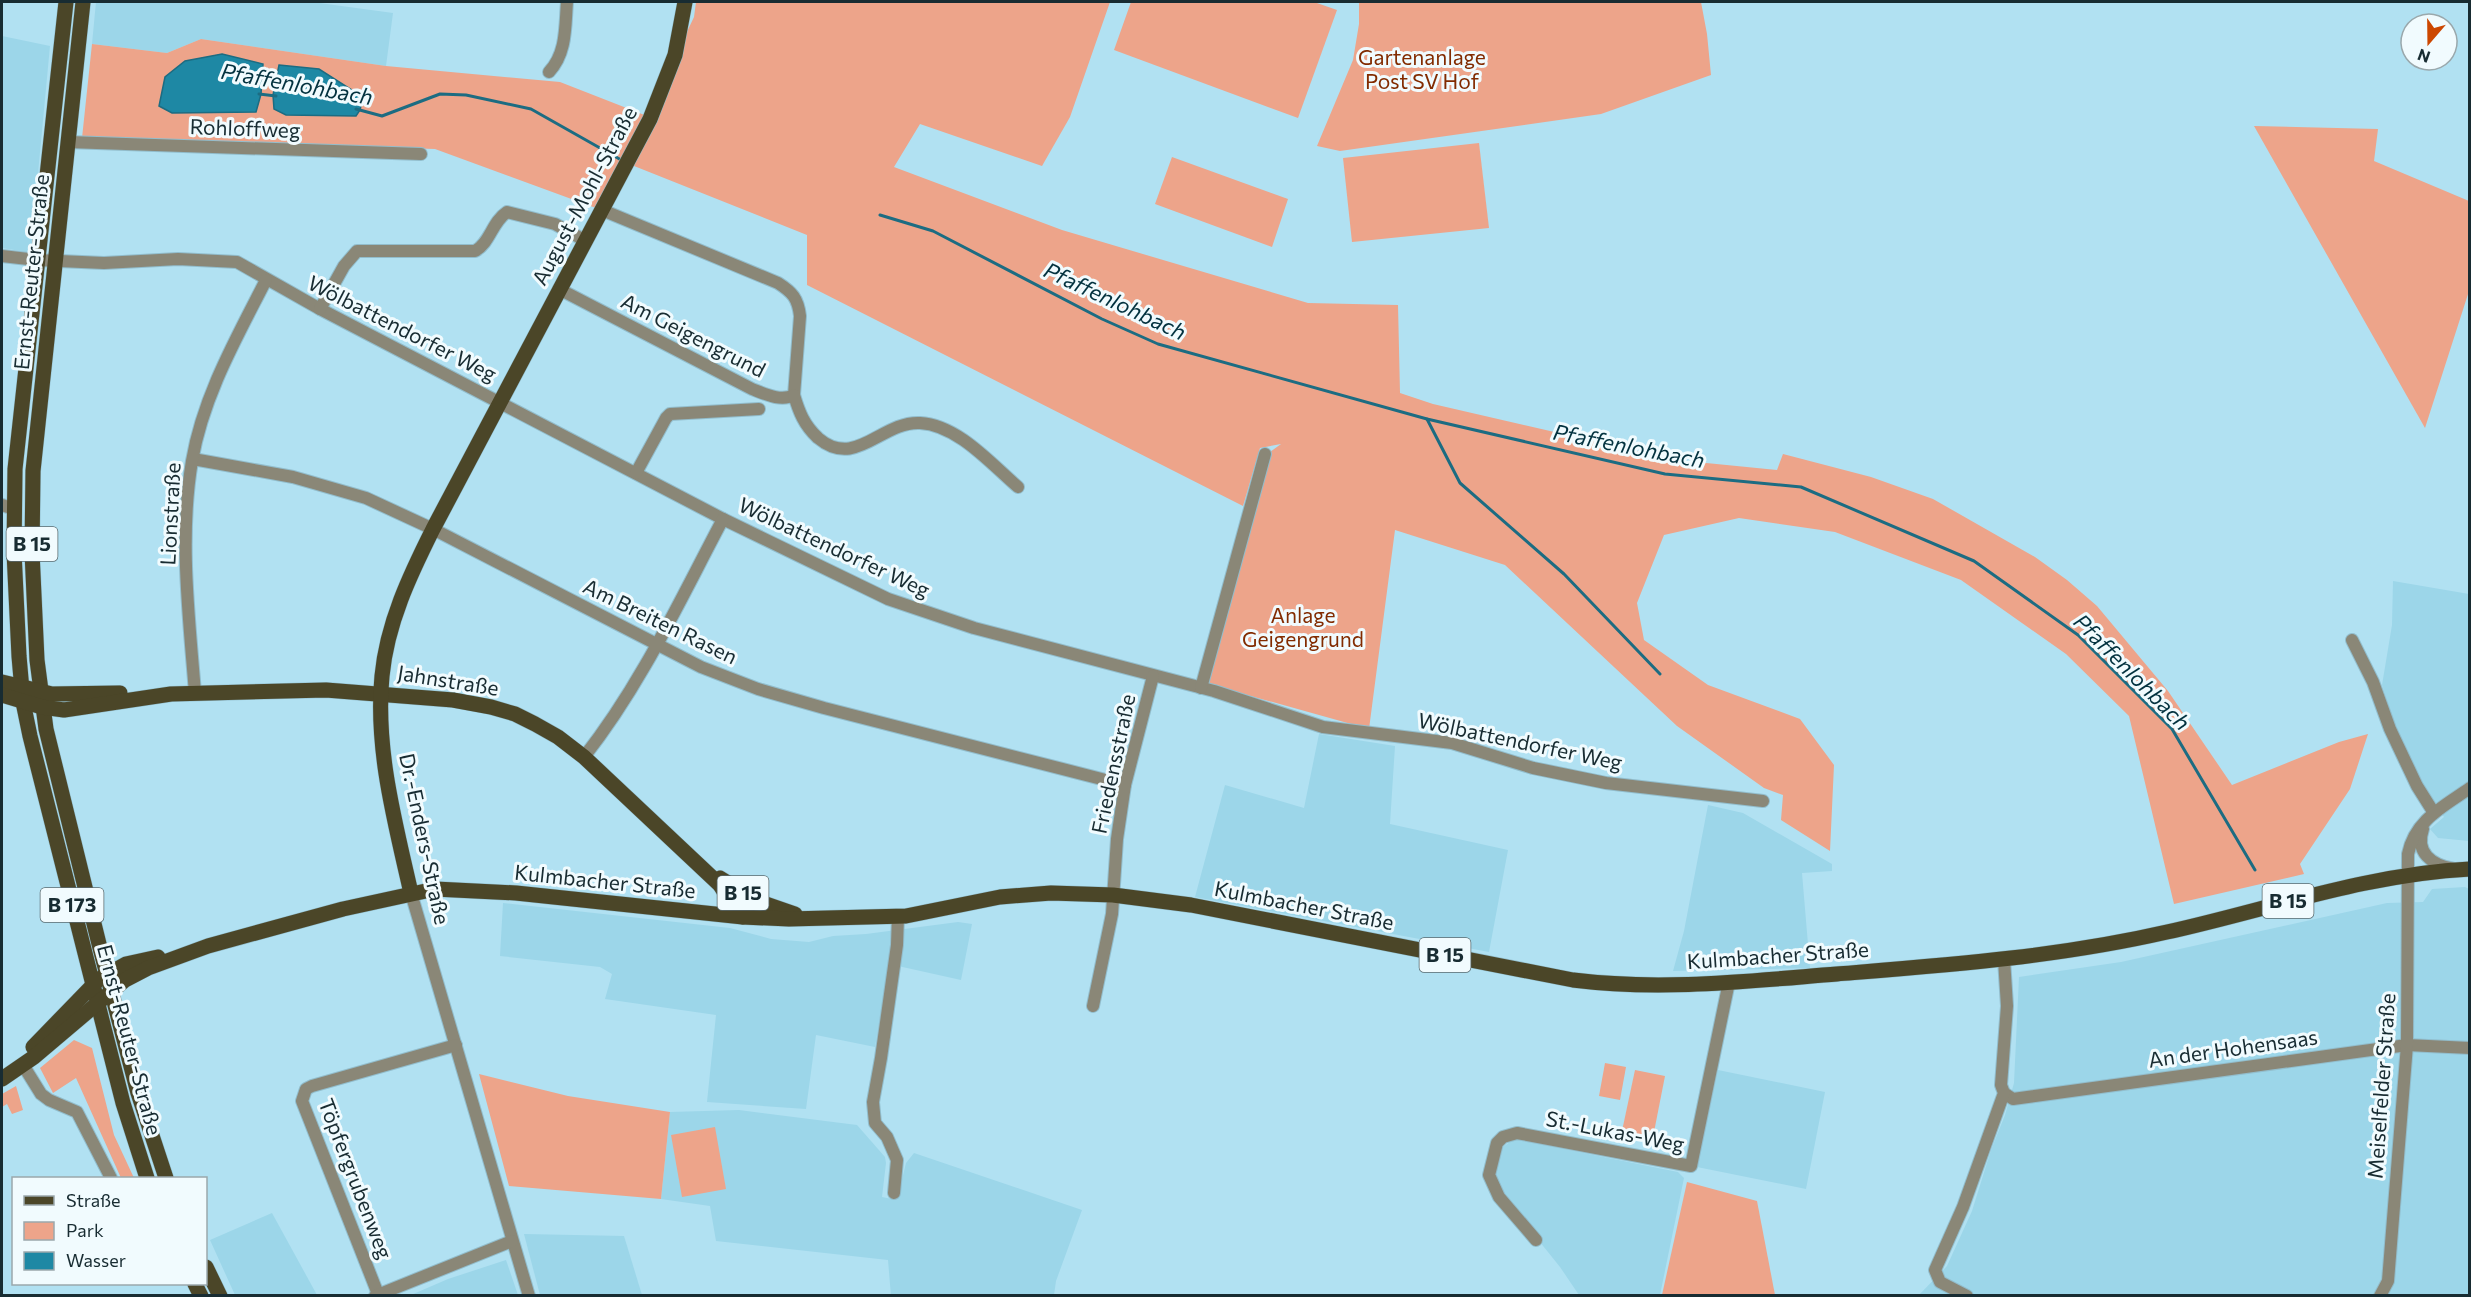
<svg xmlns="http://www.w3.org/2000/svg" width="2471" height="1297" viewBox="0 0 2471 1297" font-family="Commissioner,sans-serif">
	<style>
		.built { fill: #9cd6e9 }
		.green { fill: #eda48a }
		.water { fill: #1e88a4; stroke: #1c6c82; stroke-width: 1.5 }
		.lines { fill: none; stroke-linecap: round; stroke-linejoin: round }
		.stream { stroke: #1c6c82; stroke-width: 3 }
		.minor-casing { stroke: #92bdcc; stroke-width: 14 }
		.major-casing { stroke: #92bdcc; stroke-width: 16 }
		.minor { stroke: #8a8777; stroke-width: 12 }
		.major { stroke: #4b4628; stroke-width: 15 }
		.labels { text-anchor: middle; stroke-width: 6; stroke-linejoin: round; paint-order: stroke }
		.shield { fill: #f1fbfe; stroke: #596a6f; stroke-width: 1.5 }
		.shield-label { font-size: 20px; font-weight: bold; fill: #182c32 }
		.park-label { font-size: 21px; fill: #822b00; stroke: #f1fbfe }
		.street-label { font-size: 21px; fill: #182c32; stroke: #f1fbfe }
		.water-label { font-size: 22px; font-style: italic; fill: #03323f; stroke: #f1fbfe }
	</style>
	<rect width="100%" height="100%" fill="#b1e1f2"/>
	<g class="built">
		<path d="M96 2H312L393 13 386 66 201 39 167 53 92 44Z"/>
		<path d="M2 36 50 46 31 248 27 252 2 248Z"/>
		<path d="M2393 581 2469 594V841L2438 838 2430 829 2444 817 2429 798 2396 729 2382 685 2392 625Z"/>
		<path d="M1319 734 1395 746 1390 824 1508 850 1489 952 1195 897 1225 785 1304 808Z"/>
		<path d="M1708 805 1743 813 1832 864V871L1802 873 1810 968 1673 971 1684 931Z"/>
		<path d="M2465 887 2469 889V1295L1918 1296 1947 1266 1972 1211 1991 1150 2005 1115 2014 1083 2019 977 2121 962 2387 903 2423 902 2432 889Z"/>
		<path d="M503 903 730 928 771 939 809 942 833 936 866 934 958 922 972 924 961 980 889 964 875 1047 816 1035 806 1109 707 1102 716 1015 605 999 612 974 600 967 500 956Z"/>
		<path d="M1718 1070 1825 1092 1806 1189 1697 1167Z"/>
		<path d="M739 1110 857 1125 885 1157 886 1163 882 1197 897 1200 906 1163 914 1153 1082 1210 1056 1281 1054 1295 891 1296 888 1260 716 1241 710 1206 661 1199 670 1112Z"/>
		<path d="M1514 1139 1678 1172 1684 1178 1660 1295H1579L1560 1267 1503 1196 1495 1176 1503 1147Z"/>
		<path d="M272 1213 317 1295H235L210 1240Z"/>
		<path d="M524 1234 624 1236 642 1295H540Z"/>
		<path d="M506 1260 518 1295H411L448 1279Z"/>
	</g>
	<g class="green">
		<path d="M696 2H1110L1070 117 1042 166 920 124 894 167 1062 230 1308 303 1398 305 1400 393 1433 404 1676 460 1777 470 1783 454 1871 477 1933 499 2035 557 2067 580 2097 606 2168 691 2232 785 2339 742 2368 734 2350 789 2300 864 2304 874 2174 904 2129 716 2066 654 1961 580 1835 532 1739 518 1664 535 1637 603 1644 640 1708 685 1800 719 1834 765 1830 851 1781 820 1783 795 1764 788 1677 726 1505 565 1395 530 1369 729 1208 684 1270 452 1281 444 1260 448 1243 506 807 285V235L624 162 596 208 435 149 82 138 92 44 167 53 201 39 386 66 560 82 647 116 694 17Z"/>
		<path d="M1131 2H1314L1337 10 1298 118 1114 50Z"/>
		<path d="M1359 2H1701L1707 34 1711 75 1601 114 1340 151 1317 146 1353 60 1359 24Z"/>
		<path d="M2254 126 2378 129 2374 161 2469 201V291L2425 428Z"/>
		<path d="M1479 143 1489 228 1352 242 1343 158Z"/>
		<path d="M1172 157 1288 199 1272 247 1155 204Z"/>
		<path d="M74 1040 92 1048 114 1135 134 1178H121L76 1078 53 1093 40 1068Z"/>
		<path d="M1605 1063 1626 1067 1620 1100 1599 1096Z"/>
		<path d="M1635 1070 1665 1076 1653 1137 1622 1131Z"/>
		<path d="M479 1074 568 1096 670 1112 661 1199 509 1186Z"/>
		<path d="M16 1086 23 1110 12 1114 7 1104 2 1107V1094Z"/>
		<path d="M715 1127 726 1189 682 1197 671 1135Z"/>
		<path d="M1687 1182 1757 1201 1775 1295H1662Z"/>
	</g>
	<g class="water">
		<path d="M222 54 263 64 261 94 256 112 172 113 159 106 165 77 185 61Z"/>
		<path d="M279 65 319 69 363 97 360 110 356 116 286 115 274 109 273 95Z"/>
	</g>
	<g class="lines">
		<g class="stream">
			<path d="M259 94 276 96"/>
			<path d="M356 109 382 116 440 94 466 95 531 109 623 161"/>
			<path d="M880 215 933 231 1102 319 1158 344 1427 419 1665 474 1801 487 1974 561 2078 635 2172 729 2255 870"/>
			<path d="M1427 419 1460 483 1564 574 1660 674"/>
		</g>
		<defs>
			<g id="minor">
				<path d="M549 72C567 53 565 26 567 2"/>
				<path d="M68 142 421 154"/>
				<path d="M2 256 37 260 104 263 178 259 237 262 320 309 723 519 888 599 974 628 1214 691 1323 727 1452 743 1533 768 1606 783 1763 801"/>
				<path d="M559 289 752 389C765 394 781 402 794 395L800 316C798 298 792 292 778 283L602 210"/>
				<path d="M320 309 344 266 357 251H475C490 243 492 222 507 212L555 224 584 240"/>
				<path d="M794 395C799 412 804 425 818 438 856 470 881 421 920 423 958 425 991 464 1018 487"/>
				<path d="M193 459 293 477 366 498 433 529 701 667 758 689 824 708 1125 785"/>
				<path d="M636 473 666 418 670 414 759 409"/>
				<path d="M2 505 14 509"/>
				<path d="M2352 640 2373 682 2390 729 2417 786 2434 813"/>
				<path d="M1201 688 1265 454"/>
				<path d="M195 693C189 616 179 538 192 461 203 396 237 337 266 280"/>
				<path d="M584 757C641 685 680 600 723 519"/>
				<path d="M2423 829C2415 852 2431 865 2454 869"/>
				<path d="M411 893 529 1296"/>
				<path d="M1093 1006 1112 914 1117 839 1125 785 1153 676"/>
				<path d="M23 1065 41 1094 49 1100 77 1112 111 1178"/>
				<path d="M2004 1093 2013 1099 2407 1045 2470 1048"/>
				<path d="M894 1193 897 1160 887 1137 875 1123 873 1102 881 1058 897 945 898 916"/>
				<path d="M1536 1240 1499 1197 1489 1175 1497 1143 1503 1137 1517 1133 1691 1166 1729 982"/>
				<path d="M378 1294 302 1101 306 1089 312 1086 456 1045"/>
				<path d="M375 1296 512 1241"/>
				<path d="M1967 1296 1940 1282 1935 1270 1963 1207 2004 1093 2001 1085 2007 1006 2004 959"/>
				<path d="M2380 1296 2388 1281 2407 1045 2408 854C2415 820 2443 807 2470 788"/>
			</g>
			<g id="major">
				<path d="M66 2 15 469 14 552 19 656 23 702 30 736 123 1103 147 1178"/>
				<path d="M83 2 33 471 32 552 37 660 46 729 100 948 138 1093 166 1178"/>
				<path d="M2 682 52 694 120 693"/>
				<path d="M2 695 42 707 64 710 171 694 326 690 453 700 491 707 515 714 535 724 558 737 584 757 719 884C729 896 729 910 743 917"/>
				<path d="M720 878 757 901 795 914"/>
				<path d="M411 893C395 822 375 749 382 676 387 623 410 575 433 529L650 119 675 55 685 2"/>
				<path d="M33 1047 99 979 126 964 158 957"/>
				<path d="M2 1079 34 1057 125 980 148 968 208 946 343 909 435 889 516 893 743 917 789 919 906 916 1000 897 1051 893 1113 895 1191 905 1573 980C1661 991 1749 981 1837 974 1948 965 2058 957 2167 932 2267 910 2366 874 2470 869"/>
				<path d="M206 1267 220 1296"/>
				<path d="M195 1284 201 1296"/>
			</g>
		</defs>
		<use href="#minor" class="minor-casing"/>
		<use href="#major" class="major-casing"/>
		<use href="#minor" class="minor"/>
		<use href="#major" class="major"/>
	</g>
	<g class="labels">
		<g class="shield">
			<rect x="6.5" y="527" width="51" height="34" rx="4.5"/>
			<rect x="717.5" y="876" width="51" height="34" rx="4.5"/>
			<rect x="2262.5" y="884" width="51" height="34" rx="4.5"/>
			<rect x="40.5" y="888" width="63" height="34" rx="4.5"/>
			<rect x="1419.5" y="938" width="51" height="34" rx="4.5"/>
		</g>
		<g class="shield-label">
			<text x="32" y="551">B 15</text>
			<text x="743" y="900">B 15</text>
			<text x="2288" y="908">B 15</text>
			<text x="72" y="912">B 173</text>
			<text x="1445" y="962">B 15</text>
		</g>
		<g class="park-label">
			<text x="1422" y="65">Gartenanlage<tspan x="1422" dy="24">Post SV Hof</tspan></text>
			<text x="1303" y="623">Anlage<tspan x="1303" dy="24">Geigengrund</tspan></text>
		</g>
		<g class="street-label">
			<text transform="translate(245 129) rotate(2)" y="7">Rohloffweg</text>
			<text transform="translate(585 196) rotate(-62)" y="7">August-Mohl-Straße</text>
			<text transform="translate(32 272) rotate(-84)" y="7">Ernst-Reuter-Straße</text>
			<text transform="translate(402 329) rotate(27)" y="7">Wölbattendorfer Weg</text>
			<text transform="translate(693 336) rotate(27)" y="7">Am Geigengrund</text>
			<text transform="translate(171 514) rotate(-87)" y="7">Lionstraße</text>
			<text transform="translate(834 548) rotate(25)" y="7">Wölbattendorfer Weg</text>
			<text transform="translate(660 622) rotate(26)" y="7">Am Breiten Rasen</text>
			<text transform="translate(448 681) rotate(9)" y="7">Jahnstraße</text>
			<text transform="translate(1520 742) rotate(12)" y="7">Wölbattendorfer Weg</text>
			<text transform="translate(1114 764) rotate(-78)" y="7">Friedensstraße</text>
			<text transform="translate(424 839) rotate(78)" y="7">Dr.-Enders-Straße</text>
			<text transform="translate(605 882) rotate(6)" y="7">Kulmbacher Straße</text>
			<text transform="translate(1304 906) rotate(11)" y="7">Kulmbacher Straße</text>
			<text transform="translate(1778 956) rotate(-4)" y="7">Kulmbacher Straße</text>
			<text transform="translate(129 1040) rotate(75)" y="7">Ernst-Reuter-Straße</text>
			<text transform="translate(2233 1049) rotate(-8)" y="7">An der Hohensaas</text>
			<text transform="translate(2382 1086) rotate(-86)" y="7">Meiselfelder Straße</text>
			<text transform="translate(1615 1132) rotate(11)" y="7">St.-Lukas-Weg</text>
			<text transform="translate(355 1179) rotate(69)" y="7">Töpfergrubenweg</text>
		</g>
		<g class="water-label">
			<text transform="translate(297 84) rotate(10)" y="8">Pfaffenlohbach</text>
			<text transform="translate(1115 301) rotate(25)" y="8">Pfaffenlohbach</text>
			<text transform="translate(1629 446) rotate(11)" y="8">Pfaffenlohbach</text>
			<text transform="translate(2132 672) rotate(45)" y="8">Pfaffenlohbach</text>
		</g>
	</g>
	<rect width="2471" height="1297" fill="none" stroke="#182c32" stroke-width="6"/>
	<rect x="12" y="1177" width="195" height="108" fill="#f1fbfe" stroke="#9aa8ac" stroke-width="1.5"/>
	<rect x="24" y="1196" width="30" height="9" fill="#4b4628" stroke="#9aa8ac" stroke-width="1.5"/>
	<text x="66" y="1207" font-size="18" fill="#182c32">Straße</text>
	<rect x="24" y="1222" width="30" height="18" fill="#eda48a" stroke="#9aa8ac" stroke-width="1.5"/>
	<text x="66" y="1237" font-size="18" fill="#182c32">Park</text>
	<rect x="24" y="1252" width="30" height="18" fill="#1e88a4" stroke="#9aa8ac" stroke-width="1.5"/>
	<text x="66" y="1267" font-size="18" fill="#182c32">Wasser</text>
	<g transform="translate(2429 42) rotate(200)"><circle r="28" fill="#f1fbfe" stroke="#9aa8ac" stroke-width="1.5"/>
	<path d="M0-4.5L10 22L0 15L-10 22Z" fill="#cc4700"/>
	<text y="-9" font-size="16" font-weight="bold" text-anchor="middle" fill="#182c32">N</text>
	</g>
</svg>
